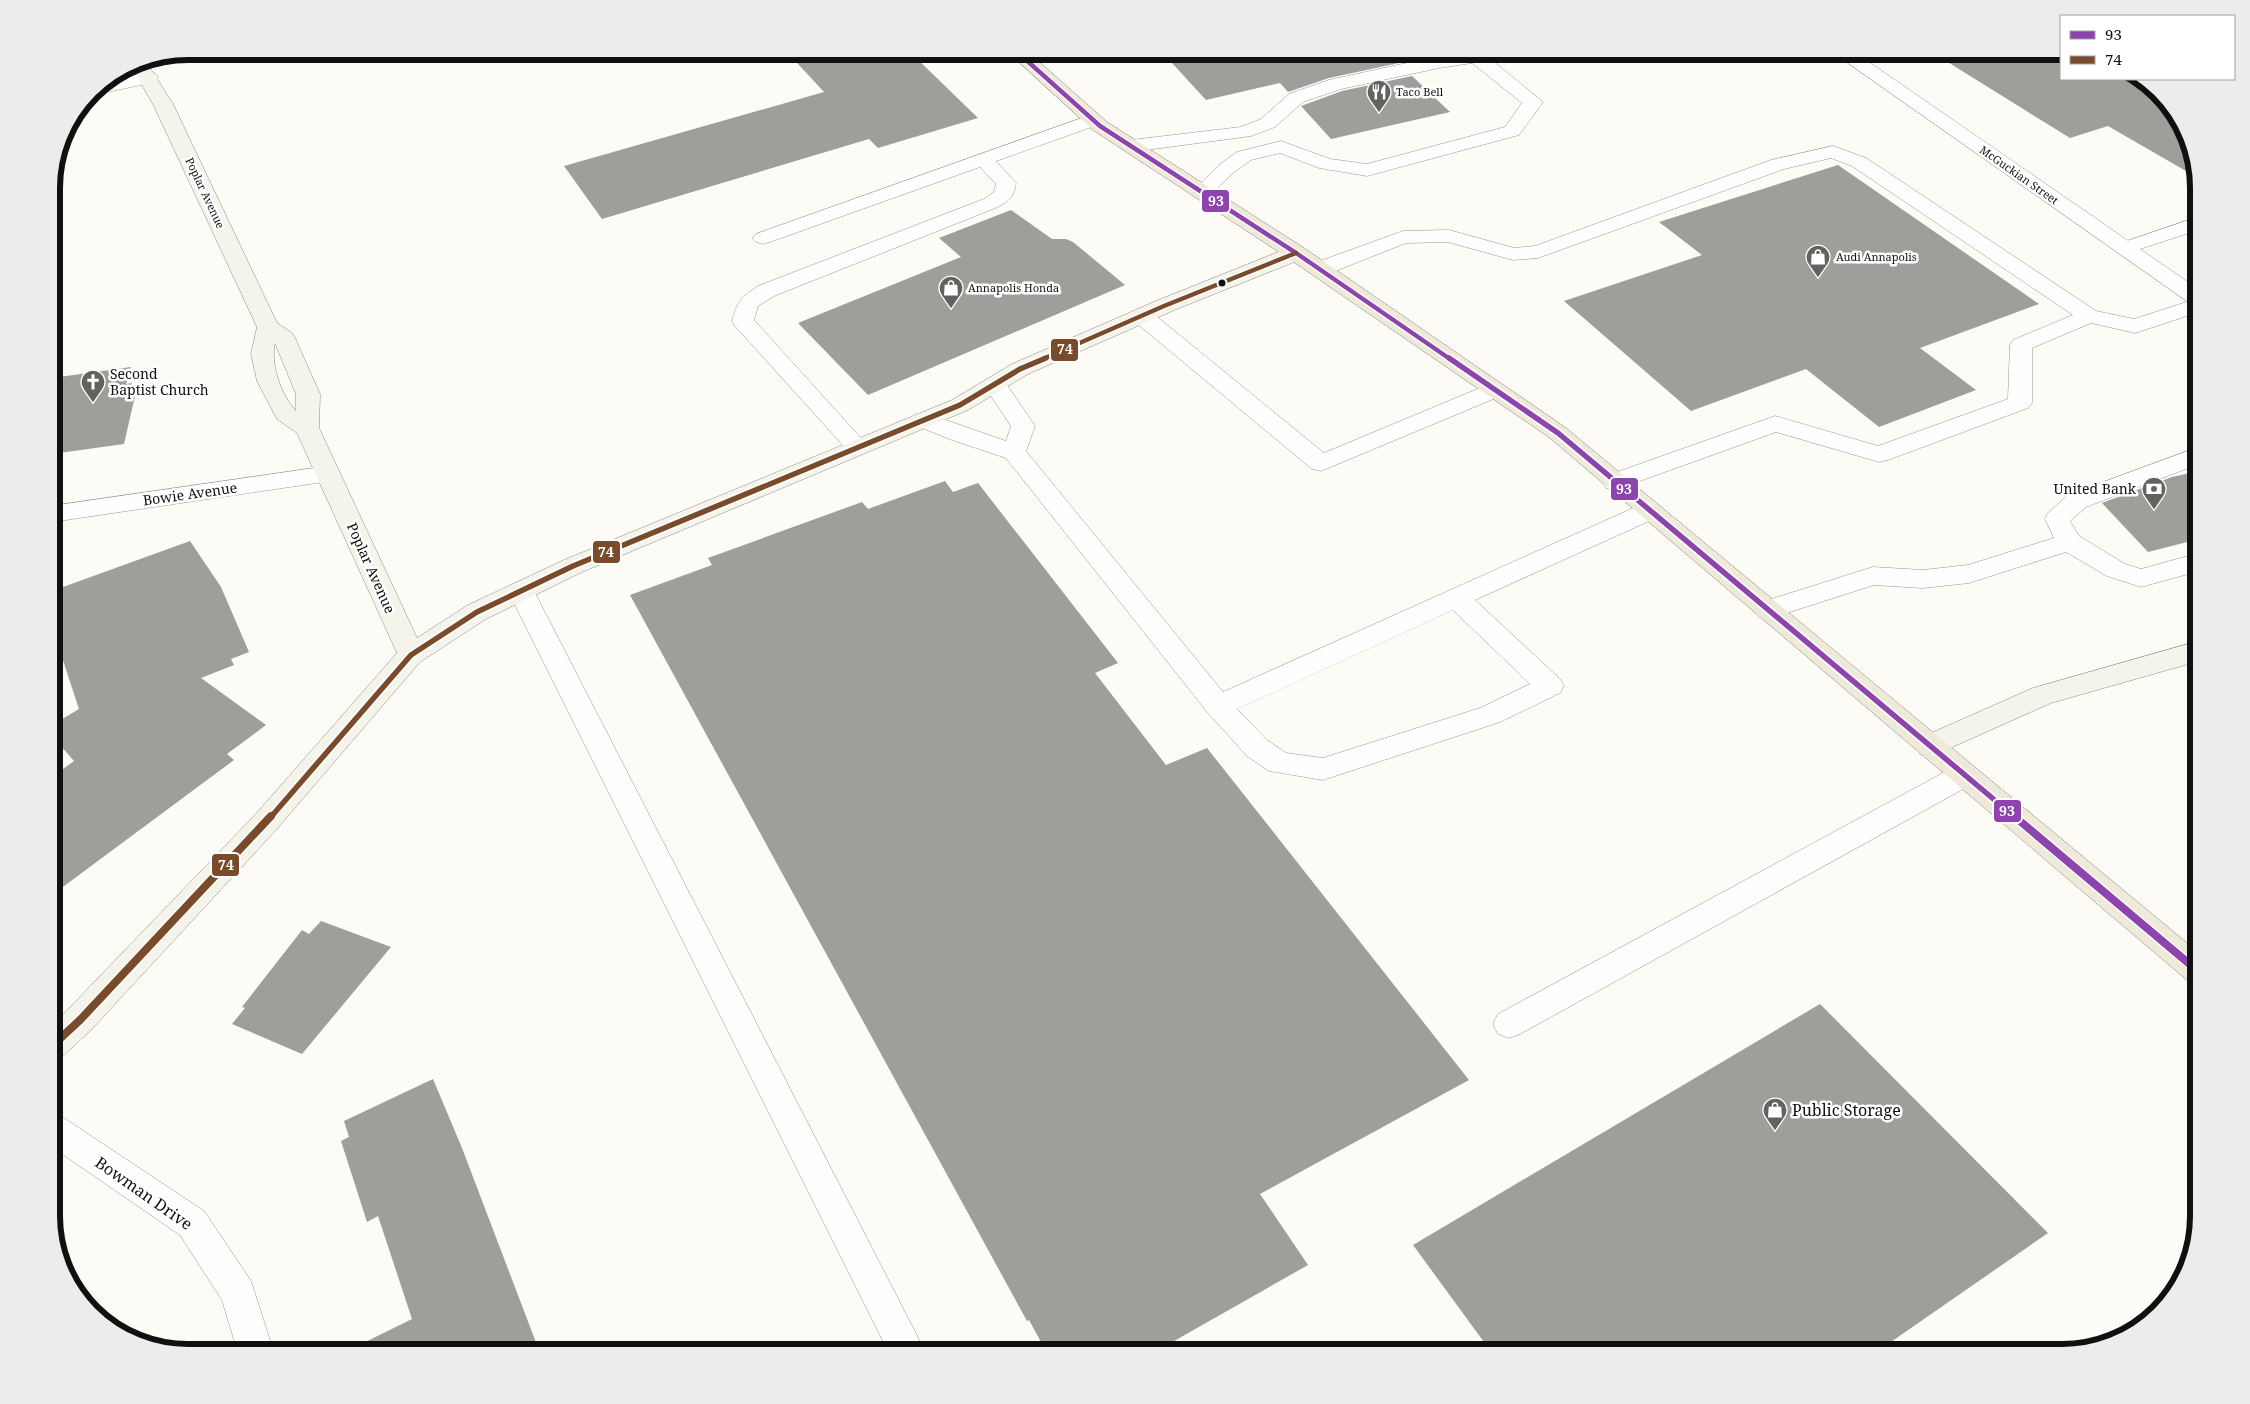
<svg xmlns="http://www.w3.org/2000/svg" width="2250" height="1404" viewBox="0 0 2250 1404" font-family="'Noto Serif',serif">
	<style>
		.building { fill: #a09e9a }
		.lines { fill: none; stroke-linecap: round; stroke-linejoin: round }
		.lane-casing { stroke: #969693; stroke-width: 1 }
		.street-casing { stroke: #969693; stroke-width: 1 }
		.secondary-casing { stroke: #8d8c8a; stroke-width: 1 }
		.primary-casing { stroke: #848380; stroke-width: 1 }
		.lane { fill: #fffefe; fill-rule: evenodd }
		.street { fill: #fffefe; fill-rule: evenodd }
		.secondary { fill: #f5f4eb; fill-rule: evenodd }
		.primary { fill: #eee9d9; fill-rule: evenodd }
		.bus-1-far2-casing { stroke: #fff; stroke-width: 7 }
		.bus-1-far1-casing { stroke: #fff; stroke-width: 9 }
		.bus-1-casing { stroke: #fff; stroke-width: 11 }
		.bus-2-far2-casing { stroke: #fff; stroke-width: 7 }
		.bus-2-far1-casing { stroke: #fff; stroke-width: 9 }
		.bus-2-casing { stroke: #fff; stroke-width: 11 }
		.bus-1-far2 { stroke: #8e44ad; stroke-width: 4.5 }
		.bus-1-far1 { stroke: #8e44ad; stroke-width: 5.5 }
		.bus-1 { stroke: #8e44ad; stroke-width: 8 }
		.bus-2-far2 { stroke: #7a4b2a; stroke-width: 4.5 }
		.bus-2-far1 { stroke: #7a4b2a; stroke-width: 5.5 }
		.bus-2 { stroke: #7a4b2a; stroke-width: 8 }
		.bus-dot { fill: #101010; stroke: #fff; stroke-width: 2 }
		.labels { text-anchor: middle; stroke-width: 5; stroke-linejoin: round; paint-order: stroke }
		.far-poi-label { font-size: 11px; fill: #101010; stroke: #fff; text-anchor: start }
		.far-street-label { font-size: 11px; fill: #101010; stroke: #fff }
		.poi-label { font-size: 14px; fill: #101010; stroke: #fff; text-anchor: start }
		.street-label { font-size: 14px; fill: #101010; stroke: #fff }
		.near-poi-label { font-size: 16px; fill: #101010; stroke: #fff; text-anchor: start }
		.near-street-label { font-size: 16px; fill: #101010; stroke: #fff }
		.rim { fill: none; stroke: #101010; stroke-width: 6 }
		.line-badge { stroke: #fff; stroke-width: 2 }
		.badge-label { font-size: 14px; text-anchor: middle; font-weight: bold; fill: #fff }
	</style>
	<rect width="100%" height="100%" fill="#fcfbf5"/>
	<g class="building">
		<path d="M786 51H909L978 118 878 148 869 139 602 219 564 166 824 92Z"/>
		<path d="M1161 51H1387L1399 63 1329 78 1288 92 1280 83 1206 100Z"/>
		<path d="M1930 51H2061V79H2139L2180 120 2198 178 2108 126 2070 138Z"/>
		<path d="M1412 76 1450 112 1331 139 1301 106 1342 91Z"/>
		<path d="M1838 165 2039 304 1920 348 1976 390 1879 427 1806 369 1691 411 1564 301 1702 255 1659 222Z"/>
		<path d="M1011 210 1052 239H1066L1073 242 1125 285 868 395 798 323 961 257 939 238Z"/>
		<path d="M131 367 126 384 132 383 129 397 135 396 124 444 52 454V378Z"/>
		<path d="M2199 471V539L2148 552 2102 503 2172 477Z"/>
		<path d="M945 481 953 492 978 483 1118 663 1095 673 1166 765 1207 748 1469 1080 1260 1194 1308 1265 1153 1353H1047L1029 1320 1027 1321 630 595 712 565 708 558 862 502 868 509Z"/>
		<path d="M190 541 221 587 249 652 231 659 234 665 201 678 266 725 227 754 234 760 52 895V777L74 761 52 736V725L79 709 52 627V591Z"/>
		<path d="M321 921 391 947 302 1054 232 1024 245 1008 242 1007 302 930 309 934Z"/>
		<path d="M1820 1004 2048 1233 1875 1353H1492L1413 1245Z"/>
		<path d="M433 1079 462 1148 540 1353H343L412 1319 378 1216 367 1222 341 1141 349 1137 344 1121Z"/>
	</g>
	<g class="lines">
		<defs>
			<g id="lane">
				<path d="M1476 51 1483 53 1543 102 1519 135 1367 176 1319 168 1280 153 1251 160 1233 173 1209 196 1202 198 1195 196 1192 192 1219 165 1237 152 1281 141 1330 159 1367 164 1505 127 1522 103 1472 63 1439 68 1341 89 1303 102 1275 127 1251 136 1131 152 1124 150 1121 146 1124 142 1131 140 1241 127 1261 119 1289 94 1329 80 1439 56Z"/>
				<path d="M1093 114 1100 116 1103 120 1100 124 996 161 1016 183C1014 197 1010 200 998 207L774 296 758 306 754 320 869 447 865 452 857 455 849 452 735 326 732 321C738 300 741 298 758 286L984 199 994 192 996 184 980 167 770 242 763 244 756 242 752 238 756 234Z"/>
				<path d="M1833 146 1866 158 2096 311 2134 319 2199 298V312L2135 333 2091 323 2032 348V403L2028 408 1888 460 1879 462 1776 432 1615 490 1606 488 1603 482 1606 476 1775 416 1878 446 2008 399 2010 345 2013 340 2073 315 1852 166 1831 158 1784 169 1538 258 1513 260 1448 242 1406 243 1328 274 1320 275 1312 274 1309 269 1312 264 1403 231 1449 230 1514 248 1535 246 1771 160Z"/>
				<path d="M2198 217V230L2125 254 2118 252 2114 248 2118 244Z"/>
				<path d="M1142 309 1150 311 1324 453 1487 385 1495 383 1503 385 1507 390 1503 395 1321 471 1312 469 1134 321 1131 316 1134 311Z"/>
				<path d="M995 377 1003 379 1035 426 1026 451 1223 692 1640 505 1649 503 1658 505 1661 511 1658 517 1475 600 1560 679 1564 686 1560 693 1500 722 1323 780 1269 771 1247 756 1208 713 1006 458 952 440 915 425 911 420 915 415 923 412 1006 441 1011 426 983 384 987 379ZM1453 610 1530 684 1480 708 1323 758 1286 753 1267 740 1237 709Z"/>
				<path d="M2199 447V464L2086 507 2070 521 2079 536 2125 564 2141 569 2199 553V571L2141 587 2107 576 2066 552 1969 583 1923 588 1874 585 1768 619 1759 617 1755 610 1759 603 1873 567 1923 570 1968 565 2054 538 2045 519 2048 513 2068 495Z"/>
				<path d="M521 582 530 585 534 591 926 1353H889L508 591 512 585Z"/>
				<path d="M1964 764 1974 767 1978 775 1974 783 1520 1034 1509 1038 1498 1034 1493 1024 1498 1014 1954 767Z"/>
			</g>
			<g id="street">
				<path d="M1831 51H1853L2198 289 2199 305 2191 304Z"/>
				<path d="M149 72 156 74 158 78 156 82 97 94 91 92 108 80Z"/>
				<path d="M328 466 337 468 340 474 337 480 52 522V506Z"/>
				<path d="M52 1114 64 1118 204 1211 251 1281 274 1353H238L222 1300 180 1235 52 1147Z"/>
			</g>
			<g id="secondary">
				<path d="M145 60 173 104 277 323 292 333 295 338 320 394 319 428 417 638 468 605 564 560 952 400 1012 364 1156 301 1288 248 1296 247 1304 248 1307 253 1304 258 1172 311 1028 374 968 410 582 572 486 619 420 662 275 831 91 1030 63 1056 52 1060V1026L255 815 397 653 297 433 277 419 257 381 251 354 257 327 153 104 130 65ZM275 343 296 394V411C281 395 270 364 275 343Z"/>
				<path d="M2199 641V661L2051 703 1930 757 1920 754 1916 746 1920 738 2033 688Z"/>
			</g>
			<path id="primary" d="M1007 51H1027L1107 122 1304 248 1566 428 2199 953V985L2188 981 1550 438 1288 258 1093 130Z"/>
		</defs>
		<use href="#lane" class="lane-casing"/>
		<use href="#street" class="street-casing"/>
		<use href="#secondary" class="secondary-casing"/>
		<use href="#primary" class="primary-casing"/>
		<use href="#lane" class="lane"/>
		<use href="#street" class="street"/>
		<use href="#secondary" class="secondary"/>
		<use href="#primary" class="primary"/>
		<defs>
			<path id="bus-1-far2" d="M1016 51 1100 126 1296 253 1450 359"/>
			<path id="bus-1-far1" d="M1449 358 1558 433 2016 818"/>
			<path id="bus-1" d="M2014 816 2199 972"/>
			<path id="bus-2-far2" d="M1043 359 1164 306 1296 253"/>
			<path id="bus-2-far1" d="M270 818 411 655 477 612 573 566 960 405 1020 369 1046 358"/>
			<path id="bus-2" d="M52 1046 80 1020 271 816"/>
		</defs>
		<use href="#bus-1-far2" class="bus-1-far2-casing"/>
		<use href="#bus-1-far1" class="bus-1-far1-casing"/>
		<use href="#bus-1" class="bus-1-casing"/>
		<use href="#bus-2-far2" class="bus-2-far2-casing"/>
		<use href="#bus-2-far1" class="bus-2-far1-casing"/>
		<use href="#bus-2" class="bus-2-casing"/>
		<use href="#bus-1-far2" class="bus-1-far2"/>
		<use href="#bus-1-far1" class="bus-1-far1"/>
		<use href="#bus-1" class="bus-1"/>
		<use href="#bus-2-far2" class="bus-2-far2"/>
		<use href="#bus-2-far1" class="bus-2-far1"/>
		<use href="#bus-2" class="bus-2"/>
	</g>
	<defs>
		<symbol id="restaurant-pin" viewBox="-11 -11 22 30"><path d="M0 17L-7.5 6A9.5 9.5 0 1 1 7.5 6Z" fill="#636260" stroke="#fff"/><path d="M-5-6h1v4h1v-4h1v4h1v-4h1v5L-1.5 .5V6h-2V.5L-5-1ZM5-6V6H3V1.5H1.5Q1.5-4 5-6Z" fill="#fff"/></symbol>
		<symbol id="shop-pin" viewBox="-11 -11 22 30"><path d="M0 17L-7.5 6A9.5 9.5 0 1 1 7.5 6Z" fill="#636260" stroke="#fff"/><path d="M-5-2.5h2.3a2.7 3.5 0 0 1 5.4 0H5L5.5 6h-11ZM-1.5-2.5h3a1.5 2.3 0 0 0-3 0Z" fill="#fff"/></symbol>
		<symbol id="church-pin" viewBox="-11 -11 22 30"><path d="M0 17L-7.5 6A9.5 9.5 0 1 1 7.5 6Z" fill="#636260" stroke="#fff"/><path d="M-1.2-6h2.4v3.5h3.3v2.4h-3.3V6h-2.4V-.1h-3.3v-2.4h3.3Z" fill="#fff"/></symbol>
		<symbol id="bank-pin" viewBox="-11 -11 22 30"><path d="M0 17L-7.5 6A9.5 9.5 0 1 1 7.5 6Z" fill="#636260" stroke="#fff"/><path d="M-6-4H6V4H-6ZM0-2.3a2.3 2.3 0 1 0 0 4.6a2.3 2.3 0 1 0 0-4.6Z" fill="#fff"/></symbol>
	</defs>
	<g fill-rule="evenodd">
		<use href="#restaurant-pin" x="1365" y="78" width="28" height="38"/>
		<use href="#shop-pin" x="1804" y="243" width="28" height="38"/>
		<use href="#shop-pin" x="937" y="274" width="28" height="38"/>
		<use href="#church-pin" x="79" y="368" width="28" height="38"/>
		<use href="#bank-pin" x="2140" y="475" width="28" height="38"/>
		<use href="#shop-pin" x="1761" y="1096" width="28" height="38"/>
	</g>
	<circle class="bus-dot" cx="1222" cy="283" r="4.5"/>
	<g class="labels">
		<g class="far-poi-label">
			<text x="1396" y="96">Taco Bell</text>
			<text x="1836" y="261">Audi Annapolis</text>
			<text x="968" y="292">Annapolis Honda</text>
		</g>
		<g class="far-street-label">
			<text transform="translate(2019 175) rotate(35)" y="4">McGuckian Street</text>
			<text transform="translate(205 193) rotate(65)" y="4">Poplar Avenue</text>
		</g>
		<g class="poi-label">
			<text x="110" y="379">Second<tspan x="110" dy="16">Baptist Church</tspan></text>
			<text x="2136" y="494" text-anchor="end">United Bank</text>
		</g>
		<g class="street-label">
			<text transform="translate(190 494) rotate(-8)" y="5">Bowie Avenue</text>
			<text transform="translate(371 568) rotate(66)" y="5">Poplar Avenue</text>
		</g>
		<g class="near-poi-label">
			<text x="1792" y="1116">Public Storage</text>
		</g>
		<g class="near-street-label">
			<text transform="translate(144 1193) rotate(35)" y="6">Bowman Drive</text>
		</g>
	</g>
	<path d="M0 0H2250V1404H0ZM188 60H2062A128 128 0 0 1 2190 188V1216A128 128 0 0 1 2062 1344H188A128 128 0 0 1 60 1216V188A128 128 0 0 1 188 60Z" fill="#ececec" fill-rule="evenodd"/>
	<path class="rim" d="M188 60H2062A128 128 0 0 1 2190 188V1216A128 128 0 0 1 2062 1344H188A128 128 0 0 1 60 1216V188A128 128 0 0 1 188 60Z"/>
	<g class="line-badge">
		<rect x="1201" y="189" width="29" height="24" rx="5" fill="#8e44ad"/>
		<rect x="1050" y="338" width="29" height="24" rx="5" fill="#7a4b2a"/>
		<rect x="1610" y="477" width="29" height="24" rx="5" fill="#8e44ad"/>
		<rect x="592" y="540" width="29" height="24" rx="5" fill="#7a4b2a"/>
		<rect x="1993" y="799" width="29" height="24" rx="5" fill="#8e44ad"/>
		<rect x="211" y="853" width="29" height="24" rx="5" fill="#7a4b2a"/>
	</g>
	<g class="badge-label">
		<text x="1216" y="206">93</text>
		<text x="1065" y="354">74</text>
		<text x="1624" y="494">93</text>
		<text x="606" y="557">74</text>
		<text x="2007" y="816">93</text>
		<text x="226" y="870">74</text>
	</g>
	<rect x="2060" y="15" width="175" height="65" fill="#ffffff" stroke="#9f9f9f"/>
	<rect x="2070" y="31" width="25" height="8" fill="#8e44ad" stroke="#9f9f9f"/>
	<text x="2105" y="40" font-size="15" fill="#101010">93</text>
	<rect x="2070" y="56" width="25" height="8" fill="#7a4b2a" stroke="#9f9f9f"/>
	<text x="2105" y="65" font-size="15" fill="#101010">74</text>
</svg>
